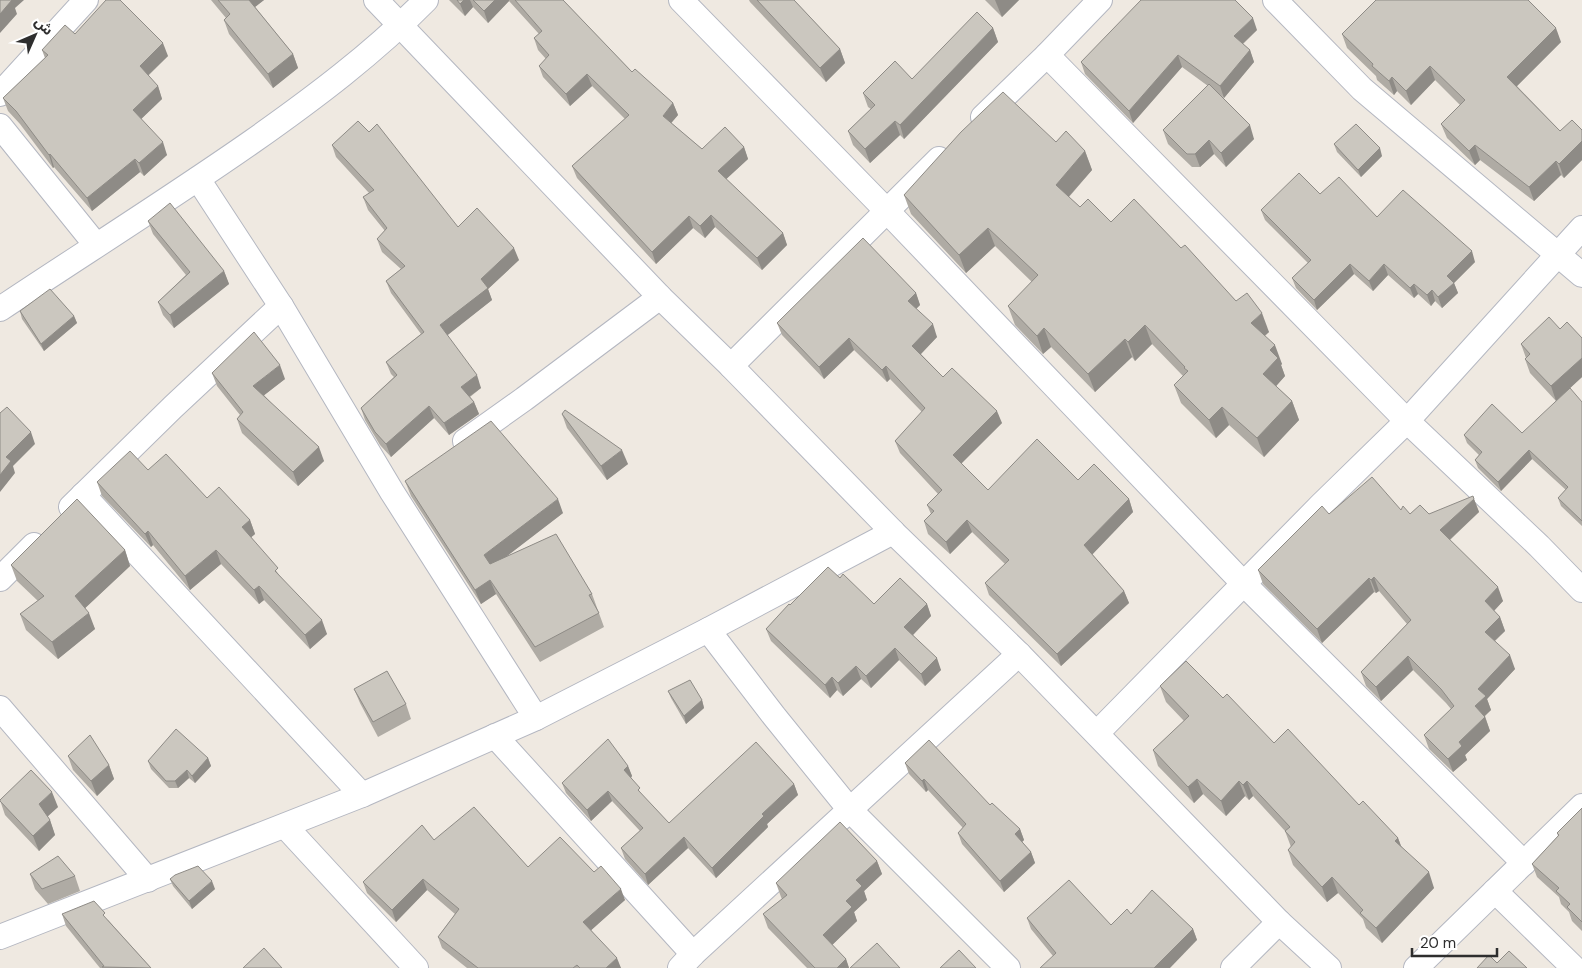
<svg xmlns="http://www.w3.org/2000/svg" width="1582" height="968" viewBox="0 0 1582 968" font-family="'DM Sans','Noto Sans Arabic',sans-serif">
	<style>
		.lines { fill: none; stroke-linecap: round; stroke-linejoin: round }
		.minor-casing { stroke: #b4b7c1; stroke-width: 26 }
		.minor { stroke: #fff; stroke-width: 24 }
		.wall { fill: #afaba4 }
		.shaded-wall { fill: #8e8b86 }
		.building { fill: #cbc7bf; stroke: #8e8b86 }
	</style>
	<rect width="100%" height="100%" fill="#efe9e1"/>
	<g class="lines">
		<defs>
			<g id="minor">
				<path d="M376 0 660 297 731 366 893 532 1019 654 1279 922 1329 968"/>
				<path d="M681 0 887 211 1244 584 1524 863"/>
				<path d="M1275 0 1362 89 1582 275"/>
				<path d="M1047 55 1407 421 1539 546 1582 590"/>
				<path d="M0 94 86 0"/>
				<path d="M983 117 1047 55 1100 0"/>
				<path d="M0 126 96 245"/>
				<path d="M198 179 281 306 392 492 536 718"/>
				<path d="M0 309C84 253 170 199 253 141 314 98 374 53 426 0"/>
				<path d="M731 366 939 159"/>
				<path d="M465 441 524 399 660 297"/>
				<path d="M83 495 362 795"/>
				<path d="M71 507 173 407 281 306"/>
				<path d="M0 579 34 545"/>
				<path d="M708 630 774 716 850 810 1008 968"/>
				<path d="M0 708 148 880"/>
				<path d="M1097 733 1321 505 1407 421 1582 228"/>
				<path d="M495 736 693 954"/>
				<path d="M285 826 416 968"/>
				<path d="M1495 891 1574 968"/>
				<path d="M0 937 362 795 536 718 708 630 893 532"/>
				<path d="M680 968 693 954 1019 654"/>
				<path d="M1233 968 1279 922"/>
				<path d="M1416 968 1582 806"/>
			</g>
		</defs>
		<use href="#minor" class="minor-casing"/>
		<use href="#minor" class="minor"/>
	</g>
	<g class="wall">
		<path d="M211 0H264L255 7 293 54 298 68 273 88 229 34 224 20 226 18Z"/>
		<path d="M449 0H563L632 72 673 103 678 115 671 123 702 149 744 147 748 159 726 179 783 233 787 245 762 270 715 227 705 238 693 228 656 264 577 178 572 166 625 119 592 86 570 106 543 77 539 66 546 59 538 50 534 38 539 34 509 1 488 23 473 7 465 16Z"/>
		<path d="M749 0H794L840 49 845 63 826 82 750 2Z"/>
		<path d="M985 0H1019L1002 17Z"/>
		<path d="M993 28 998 42 904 139 900 135 870 163 853 145 848 131 871 109 868 107 863 93 912 79Z"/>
		<path d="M1257 30 1243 44 1250 50 1254 62 1224 98 1218 93 1254 139 1226 167 1214 154 1200 167H1192L1168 144 1163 130 1208 86 1182 67 1133 123 1085 74 1081 62Z"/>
		<path d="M75 34 168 56 148 76 158 86 162 99 141 119 167 155 144 176 140 172 92 211 54 167 53 168 20 124 8 111 3 98 45 58 42 50Z"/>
		<path d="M1342 34 1561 42 1517 86 1560 131 1582 130V160L1564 178 1561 175 1534 201 1480 160 1475 165 1447 138 1441 124 1460 105 1435 80 1411 105 1397 91 1394 95 1377 80 1376 76 1347 48Z"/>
		<path d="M1056 142 1085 151 1092 170 1069 197 1080 207 1111 222 1181 248 1236 301 1269 332 1265 336 1282 364 1281 365 1285 376 1276 386 1292 401 1299 420 1264 457 1229 425 1216 438 1181 403 1174 385 1183 376 1152 344 1135 361 1132 357 1095 392 1051 347 1043 354 1015 325 1008 306 1032 282 995 246 966 273 911 214 904 195Z"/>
		<path d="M1334 144 1382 156 1361 177 1337 152Z"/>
		<path d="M332 145 458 227 519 260 488 289 492 300 447 335 481 388 470 397 474 402 479 414 449 435 434 418 391 457 380 445 365 420 361 408 394 377 391 374 386 362 421 334 391 293 386 281 401 269 382 252 377 239 385 231 368 210 363 197 369 193 336 157Z"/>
		<path d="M1320 194 1377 217 1475 262 1454 283 1458 293 1442 308 1435 301 1431 306 1418 294 1414 298 1388 275 1373 291 1354 274 1317 310 1296 288 1292 278 1308 263 1265 220 1261 210Z"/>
		<path d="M148 221 224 271 229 284 174 328 163 315 158 302 186 275 153 234Z"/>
		<path d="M916 293 920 305 916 309 937 337 921 354 943 377 1002 423 961 463 988 490 1078 480 1129 499 1133 512 1092 554 1124 591 1129 603 1061 666 989 595 985 583 1005 564 972 532 950 554 928 534 924 521 931 514 927 505 938 494 900 453 895 441 922 412 890 379 887 382 854 350 824 379 782 335 777 323Z"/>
		<path d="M20 311 74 316 77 323 44 351 22 319Z"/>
		<path d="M1560 329 1582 338V377L1556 401 1530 373 1525 359 1526 358 1521 344Z"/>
		<path d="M212 373 285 379 264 395 324 461 298 486 242 433 237 419 240 415 217 386Z"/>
		<path d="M1582 402V526L1561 506 1558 498 1566 490 1532 459 1501 491 1478 468 1475 460 1479 455 1467 443 1464 435 1522 433Z"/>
		<path d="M562 414 628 464 607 480 567 428Z"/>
		<path d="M148 470 207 498 250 520 255 534 251 537 280 576 327 634 310 649 264 600 259 604 221 564 190 590 153 545 151 547 102 496 97 482Z"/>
		<path d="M405 481 563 513 507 556 592 594 604 627 540 662 496 594 481 604 411 496Z"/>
		<path d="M1474 499 1479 512 1450 540 1503 601 1494 611 1500 617 1505 631 1495 641 1515 669 1487 699 1491 710 1485 716 1490 731 1465 755 1467 760 1453 772 1429 749 1424 735 1451 709 1446 703 1413 670 1381 701 1366 686 1361 672 1407 624 1379 591 1376 593 1374 592 1322 643 1263 584 1258 570 1329 514 1401 510 1410 514H1429Z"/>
		<path d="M125 550 130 566 85 608 95 629 58 659 26 630 20 614 38 601 17 581 11 565Z"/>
		<path d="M840 578 874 604H927L931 616 913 635 941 670 925 686 899 660 871 688 861 679 843 696 837 690 830 698 771 641 766 629 790 605Z"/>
		<path d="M1160 686 1223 698 1274 743 1359 805 1398 838 1401 846 1434 888 1382 943 1366 928 1363 919 1338 893 1327 902 1293 865 1288 850 1291 847 1285 831 1253 796 1249 800 1245 796 1226 816 1203 794 1194 803 1158 766 1153 750 1184 721 1166 702Z"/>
		<path d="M354 689 406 704 411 719 378 737 360 703Z"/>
		<path d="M668 691 702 700 704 708 686 724 671 698Z"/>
		<path d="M68 756 109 765 114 779 97 796 73 770Z"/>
		<path d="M208 758 211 766 195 783 189 778 178 788H169L151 769 148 761Z"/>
		<path d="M905 763 990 805 1020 829 1024 840 1022 842 1031 852 1035 863 1004 892 962 844 958 833 963 828 928 790 926 792 909 774Z"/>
		<path d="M628 766 632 776 631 778 642 795 669 823 794 784 798 795 767 824 768 827 716 878 688 848 648 885 625 859 621 848 640 831 612 801 591 821 566 793 562 783Z"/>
		<path d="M0 800 58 807 47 816 50 820 55 835 39 851 5 815Z"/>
		<path d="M1582 808V931L1572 921 1569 912 1561 904 1559 897 1537 877 1532 864 1558 836 1557 833Z"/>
		<path d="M434 840 528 867 594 872 625 900 591 930 621 968H467L442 948 438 937 455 914 427 890 396 922 367 893 363 882Z"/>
		<path d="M877 861 882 874 864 891 867 900 854 912 857 921 832 945 846 959 849 968H807L768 928 763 914 782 899 781 897 776 883Z"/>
		<path d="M30 874 75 876 80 891 48 904 35 889Z"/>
		<path d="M170 879 215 889 192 909 173 886Z"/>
		<path d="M62 914 108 920 151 968H100L66 926Z"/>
		<path d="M1131 914 1193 929 1197 940 1053 956 1031 929 1027 918 1111 925Z"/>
	</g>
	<g class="shaded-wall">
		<path d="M10 0H24L15 8 17 14 0 33V14Z"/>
		<path d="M248 0H264L251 10Z"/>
		<path d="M464 0H470L473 7 465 16 460 4Z"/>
		<path d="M495 0H509V1L488 23 484 11Z"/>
		<path d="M995 0H1019L1002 17Z"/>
		<path d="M1253 18 1257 30 1238 48 1234 36Z"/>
		<path d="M993 28 998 42 904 139 900 125Z"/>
		<path d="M1556 28 1561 42 1512 91 1507 77Z"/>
		<path d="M163 43 168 56 144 79 140 66Z"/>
		<path d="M840 49 845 63 826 82 820 68Z"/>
		<path d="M1250 50 1254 62 1224 98 1220 86Z"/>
		<path d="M293 54 298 68 273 88 268 74Z"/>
		<path d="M1178 55 1182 67 1133 123 1129 111Z"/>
		<path d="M1430 66 1435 80 1411 105 1406 91Z"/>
		<path d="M587 74 592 86 570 106 566 94Z"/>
		<path d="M1392 77 1397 91 1394 95 1389 81Z"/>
		<path d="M158 86 162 99 137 123 133 110Z"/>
		<path d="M673 103 678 115 667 128 663 116Z"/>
		<path d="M895 121 900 135 870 163 865 149Z"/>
		<path d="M1250 125 1254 139 1226 167 1221 153Z"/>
		<path d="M1209 140 1214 154 1200 167 1195 154Z"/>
		<path d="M1582 141V160L1564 178 1559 164Z"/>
		<path d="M163 142 167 155 144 176 139 163Z"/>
		<path d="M1475 145 1480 160 1475 165 1469 151Z"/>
		<path d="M744 147 748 159 722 183 718 171Z"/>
		<path d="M1380 148 1382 156 1361 177 1358 170Z"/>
		<path d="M1085 151 1092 170 1063 203 1056 185Z"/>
		<path d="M50 154 54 167 53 168 49 155Z"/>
		<path d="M135 159 140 172 92 211 87 198Z"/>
		<path d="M1556 161 1561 175 1534 201 1529 187Z"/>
		<path d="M711 215 715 227 705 238 700 226Z"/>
		<path d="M689 216 693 228 656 264 652 252Z"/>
		<path d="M988 228 995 246 966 273 959 255Z"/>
		<path d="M783 233 787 245 762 270 757 258Z"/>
		<path d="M514 248 519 260 488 289 492 300 444 338 440 325 481 279Z"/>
		<path d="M1472 251 1475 262 1454 283 1458 293 1442 308 1438 297 1447 276Z"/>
		<path d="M1350 264 1354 274 1317 310 1314 300Z"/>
		<path d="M1384 264 1388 275 1373 291 1369 281Z"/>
		<path d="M224 271 229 284 174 328 170 315Z"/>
		<path d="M1414 284 1418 294 1414 298 1410 288Z"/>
		<path d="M1432 290 1435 301 1431 306 1427 295Z"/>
		<path d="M916 293 920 305 912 313 908 301Z"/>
		<path d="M1262 313 1269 332 1258 341 1251 323Z"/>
		<path d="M74 316 77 323 44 351 41 344Z"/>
		<path d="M933 324 937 337 917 358 912 346Z"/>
		<path d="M1145 325 1152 344 1135 361 1128 342Z"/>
		<path d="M1044 328 1051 347 1043 354 1037 336Z"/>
		<path d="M849 338 854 350 824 379 819 367Z"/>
		<path d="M1125 339 1132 357 1095 392 1088 374Z"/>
		<path d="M1275 345 1282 364 1281 365 1285 376 1270 393 1263 374 1270 350Z"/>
		<path d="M1582 358V377L1556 401 1551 386Z"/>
		<path d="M280 365 285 379 258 400 253 386Z"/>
		<path d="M886 366 890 379 887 382 882 370Z"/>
		<path d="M477 375 481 388 466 399 461 387Z"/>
		<path d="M1292 401 1299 420 1264 457 1257 438Z"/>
		<path d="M474 402 479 414 449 435 444 423Z"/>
		<path d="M429 406 434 418 391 457 386 444Z"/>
		<path d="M1222 407 1229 425 1216 438 1209 420Z"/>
		<path d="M997 411 1002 423 958 467 953 455Z"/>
		<path d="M31 432 35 444 13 466 15 473 0 492V475L6 457Z"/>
		<path d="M319 447 324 461 298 486 293 472Z"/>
		<path d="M622 450 628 464 607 480 601 466Z"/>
		<path d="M1529 450 1532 459 1501 491 1498 482Z"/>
		<path d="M558 499 563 513 490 569 484 555Z"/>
		<path d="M1129 499 1133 512 1089 558 1084 545Z"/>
		<path d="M1474 499 1479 512 1445 544 1440 530Z"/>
		<path d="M250 520 255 534 247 541 242 527Z"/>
		<path d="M967 520 972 532 950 554 946 542Z"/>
		<path d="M148 531 153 545 151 547 145 534Z"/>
		<path d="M125 550 130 566 81 612 75 596Z"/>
		<path d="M216 550 221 564 190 590 185 576Z"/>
		<path d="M1374 577 1379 591 1376 593 1371 580Z"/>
		<path d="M1369 578 1374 592 1322 643 1317 629Z"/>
		<path d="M490 580 496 594 481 604 475 590Z"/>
		<path d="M259 586 264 600 259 604 254 590Z"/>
		<path d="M1498 587 1503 601 1490 615 1485 601Z"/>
		<path d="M1124 591 1129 603 1061 666 1057 654Z"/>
		<path d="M927 604 931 616 909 639 904 627Z"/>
		<path d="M89 613 95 629 58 659 52 642Z"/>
		<path d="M1500 617 1505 631 1490 645 1485 632Z"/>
		<path d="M322 620 327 634 310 649 305 635Z"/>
		<path d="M895 648 899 660 871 688 866 676Z"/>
		<path d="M1510 655 1515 669 1487 699 1491 710 1480 720 1475 706 1478 689Z"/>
		<path d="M1408 656 1413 670 1381 701 1376 687Z"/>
		<path d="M937 658 941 670 925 686 921 674Z"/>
		<path d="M856 666 861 679 843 696 838 683Z"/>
		<path d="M832 677 837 690 830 698 825 685Z"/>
		<path d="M702 700 704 708 686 724 684 716Z"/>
		<path d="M1485 717 1490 731 1465 755 1467 760 1453 772 1448 759 1459 742Z"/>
		<path d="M208 758 211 766 195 783 192 776Z"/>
		<path d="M109 765 114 779 97 796 91 781Z"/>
		<path d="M628 766 632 776 628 781 624 770Z"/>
		<path d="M187 770 189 778 178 788 175 781Z"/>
		<path d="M924 779 928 790 926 792 922 781Z"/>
		<path d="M1197 779 1203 794 1194 803 1188 787Z"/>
		<path d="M1239 781 1245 796 1226 816 1221 801Z"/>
		<path d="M1247 781 1253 796 1249 800 1243 785Z"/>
		<path d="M794 784 798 795 767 824 768 827 716 878 712 868 762 814Z"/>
		<path d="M608 791 612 801 591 821 587 810Z"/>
		<path d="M52 792 58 807 45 819 39 804Z"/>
		<path d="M50 820 55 835 39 851 33 836Z"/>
		<path d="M1020 829 1024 840 1019 845 1015 834Z"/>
		<path d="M684 837 688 848 648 885 645 874Z"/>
		<path d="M1398 838 1404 854 1395 841Z"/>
		<path d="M1031 852 1035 863 1004 892 1000 881Z"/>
		<path d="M877 861 882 874 864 891 867 900 854 912 857 921 828 949 823 935 846 901 856 880Z"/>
		<path d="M1429 872 1434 888 1382 943 1376 928Z"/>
		<path d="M1332 877 1338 893 1327 902 1322 887Z"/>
		<path d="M423 879 427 890 396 922 392 910Z"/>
		<path d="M212 881 215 889 192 909 189 901Z"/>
		<path d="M621 889 625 900 588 933 583 922Z"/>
		<path d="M1193 929 1197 940 1170 968H1154Z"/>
		<path d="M617 958 621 968H606Z"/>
		<path d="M846 959 849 968H837Z"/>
	</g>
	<g class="building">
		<path d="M0 0H12L0 14Z"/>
		<path d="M106 0H120L163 43 140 66 158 86 133 110 163 142 139 163 135 159 87 198 50 154 49 155 16 111 3 98 48 55 42 50 65 25 75 34Z"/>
		<path d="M218 0H249L293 54 268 74 224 20 230 14Z"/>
		<path d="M457 0H464L460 4Z"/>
		<path d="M473 0H495L484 11Z"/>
		<path d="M515 0H563L632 72 635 69 673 103 663 116 702 149 725 127 744 147 718 171 783 233 757 258 711 215 700 226 689 216 652 252 572 166 629 115 587 74 566 94 539 66 549 55 534 38 542 31Z"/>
		<path d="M757 0H794L840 49 820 68Z"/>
		<path d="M1141 0H1235L1253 18 1234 36 1250 50 1220 86 1178 55 1129 111 1081 62Z"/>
		<path d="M1376 0H1528L1556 28 1507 77 1560 131 1572 120 1582 130V141L1559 164 1556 161 1529 187 1475 145 1469 151 1441 124 1465 100 1430 66 1406 91 1392 77 1389 81 1372 66 1373 64 1342 34Z"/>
		<path d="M977 12 993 28 900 125 895 121 865 149 848 131 875 105 863 93 895 61 912 79Z"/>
		<path d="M1209 84 1250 125 1221 153 1209 140 1195 154H1187L1163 130Z"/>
		<path d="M1003 92 1056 142 1066 131 1085 151 1056 185 1080 207 1088 199 1111 222 1134 199 1181 248 1185 245 1236 301 1247 293 1262 313 1251 323 1275 345 1270 350 1278 358 1263 374 1292 401 1257 438 1222 407 1209 420 1174 385 1188 371 1184 368 1185 367 1145 325 1128 342 1125 339 1088 374 1044 328 1037 336 1008 306 1038 275 988 228 959 255 904 195 961 132Z"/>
		<path d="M358 121 369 132 377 124 458 227 477 208 514 248 481 279 488 288 440 325 477 375 461 387 474 402 444 423 429 406 386 444 375 432 361 408 397 375 386 362 424 332 386 281 405 266 377 239 387 228 363 197 374 190 332 145Z"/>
		<path d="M1356 124 1380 148 1358 170 1334 144Z"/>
		<path d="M1299 173 1320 194 1339 177 1377 217 1403 190 1472 251 1447 276 1454 283 1438 297 1432 290 1427 295 1414 284 1410 288 1384 264 1369 281 1350 264 1314 300 1292 278 1311 260 1261 210Z"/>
		<path d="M170 203 224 271 170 315 158 302 190 272 148 221Z"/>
		<path d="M863 238 916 293 908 301 933 324 912 346 943 377 952 368 997 411 953 455 988 490 1037 439 1078 480 1094 464 1129 499 1084 545 1124 591 1057 654 985 583 1009 560 967 520 946 542 924 521 934 511 927 505 942 490 895 441 925 408 886 366 882 370 849 338 819 367 777 323Z"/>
		<path d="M50 289 74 316 41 344 20 311Z"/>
		<path d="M1549 317 1560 329 1567 322 1582 338V358L1551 386 1525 359 1530 354 1521 344Z"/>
		<path d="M254 332 280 365 253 386 319 447 293 472 237 419 243 412 212 373Z"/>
		<path d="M1570 388 1582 402V521L1558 498 1568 487 1529 450 1498 482 1475 460 1482 452 1464 435 1492 404 1522 433Z"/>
		<path d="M7 407 31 432 6 457 11 461 0 475V413Z"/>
		<path d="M565 410 622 450 601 466 562 414Z"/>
		<path d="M491 421 558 499 484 555 490 564 556 534 592 594 589 595 599 613 535 647 490 580 475 590 405 481Z"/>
		<path d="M130 451 148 470 166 454 207 498 219 487 250 520 242 527 278 568 275 571 322 620 305 635 259 586 254 590 216 550 185 576 148 531 145 534 97 482Z"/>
		<path d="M1372 477 1401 510 1403 506 1410 514 1420 505 1429 514 1473 496 1474 499 1440 530 1498 587 1485 601 1500 617 1485 632 1510 655 1478 689 1486 696 1475 706 1485 717 1459 742 1462 746 1448 759 1424 735 1454 706 1441 689 1408 656 1376 687 1361 672 1411 620 1374 577 1371 580 1369 578 1317 629 1258 570 1322 506 1329 514Z"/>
		<path d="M77 499 125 550 75 596 89 613 52 642 20 614 44 596 11 565Z"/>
		<path d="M828 567 840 578 843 574 874 604 900 578 927 604 904 627 937 658 921 674 895 648 866 676 856 666 838 683 832 677 825 685 766 629 789 604 790 605Z"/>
		<path d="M1186 661 1223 698 1227 694 1274 743 1288 729 1359 805 1363 801 1398 838 1395 841 1429 872 1376 928 1360 913 1363 910 1332 877 1322 887 1288 850 1295 842 1285 831 1290 827 1247 781 1243 785 1239 781 1221 801 1197 779 1188 787 1153 750 1189 716 1160 686Z"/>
		<path d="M387 671 406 704 373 722 354 689Z"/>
		<path d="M690 680 702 700 684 716 668 691Z"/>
		<path d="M176 729 208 758 192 776 187 770 175 781H166L148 761Z"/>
		<path d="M90 735 109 765 91 781 68 756Z"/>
		<path d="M608 739 628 766 624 770 640 788 638 790 669 823 756 742 794 784 762 814 764 816 712 868 684 837 645 874 621 848 643 828 608 791 587 810 562 783Z"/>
		<path d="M929 740 990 805 992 803 1020 829 1015 834 1031 852 1000 881 958 833 966 824 924 779 922 781 905 763Z"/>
		<path d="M31 770 52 792 39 804 50 820 33 836 0 801V800Z"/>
		<path d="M474 807 528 867 560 837 594 872 601 866 621 889 583 922 617 958 606 968H580L577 965 573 968H478L438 937 459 909 423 879 392 910 363 882 422 825 434 840Z"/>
		<path d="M1582 808V922L1567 907 1570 904 1556 891 1559 888 1532 864 1559 835 1557 833Z"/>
		<path d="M840 822 877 861 856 880 862 886 846 901 852 907 823 935 846 959 837 968H815L763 914 787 895 776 883Z"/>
		<path d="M58 856 75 876 42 889 30 874Z"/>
		<path d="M198 866 212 881 189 901 170 879 175 875Z"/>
		<path d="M1069 880 1111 925 1127 909 1131 914 1152 890 1193 929 1154 968H1040L1056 953 1027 918Z"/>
		<path d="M94 901 105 913 103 915 151 968 102 967 104 966 62 914Z"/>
		<path d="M877 943 900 968H850Z"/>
		<path d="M264 948 282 968H243Z"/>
		<path d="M959 950 976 968H940Z"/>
		<path d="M1509 951 1527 968H1477L1489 955 1497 963Z"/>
	</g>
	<g transform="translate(35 35) rotate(45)" stroke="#ffffff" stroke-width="4" paint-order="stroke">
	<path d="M0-4L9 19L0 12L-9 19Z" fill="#2e2e2e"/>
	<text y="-8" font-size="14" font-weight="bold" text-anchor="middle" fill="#2e2e2e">ش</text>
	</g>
	<path d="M1412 948v8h85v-8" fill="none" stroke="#2e2e2e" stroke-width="2.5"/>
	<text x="1420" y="948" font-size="15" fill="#2e2e2e" stroke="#ffffff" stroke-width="4" paint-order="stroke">20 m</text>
</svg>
